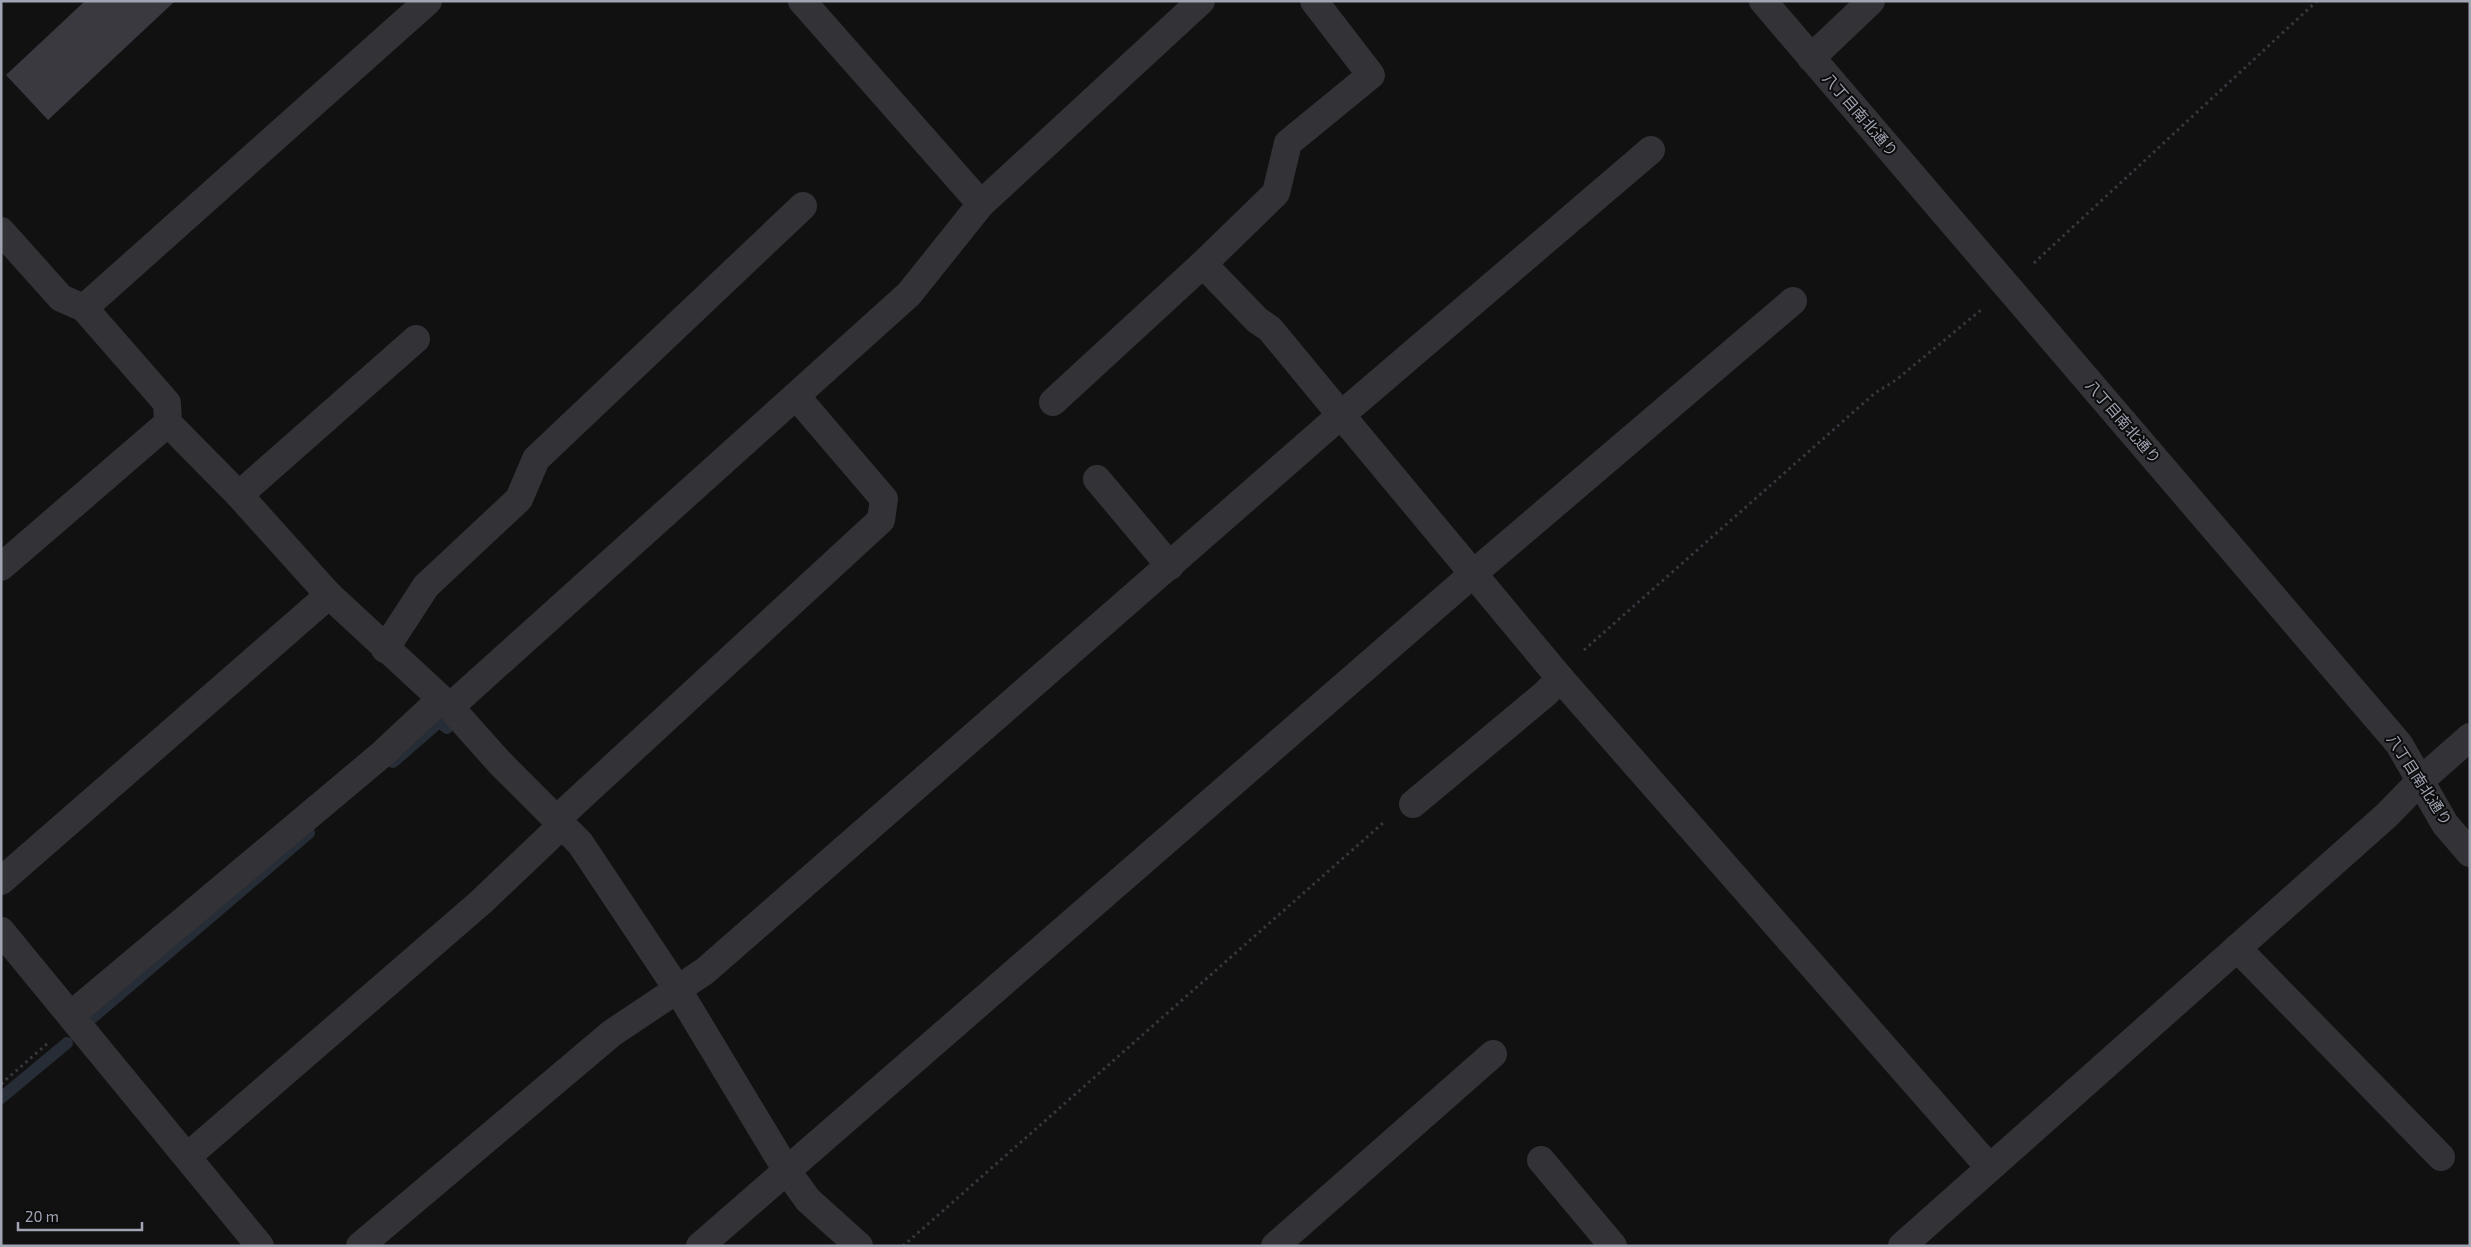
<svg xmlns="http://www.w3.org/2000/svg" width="2471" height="1247" viewBox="0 0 2471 1247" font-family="'Exo 2','Noto Sans JP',sans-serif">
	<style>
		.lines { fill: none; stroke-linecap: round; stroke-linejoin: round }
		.stream { stroke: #272d36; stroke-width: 12 }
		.building { fill: #3a393f }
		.path { stroke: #38393e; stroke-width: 3; stroke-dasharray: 2.5 4; stroke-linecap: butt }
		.minor { stroke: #323237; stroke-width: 28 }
		.tertiary { stroke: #323237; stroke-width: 28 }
		.labels { text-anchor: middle; stroke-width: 4; stroke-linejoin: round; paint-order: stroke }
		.street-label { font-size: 15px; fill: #a1a5b3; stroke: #0c0c0d }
	</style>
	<rect width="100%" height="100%" fill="#111112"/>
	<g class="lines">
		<g class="stream">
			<path d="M393 762 439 722 447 728"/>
			<path d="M92 1018 309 833"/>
			<path d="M1 1098 67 1043"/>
		</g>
	</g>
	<path class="building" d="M85 1H175L48 120 6 75Z"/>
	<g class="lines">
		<g class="path">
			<path d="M2034 263 2317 1"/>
			<path d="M1584 650 1875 393 1896 380 1981 310"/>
			<path d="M1 1084 48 1043"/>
			<path d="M903 1246 1383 823"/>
		</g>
		<g class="minor">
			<path d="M802 1 981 204"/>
			<path d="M1811 58 1871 1"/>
			<path d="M1 231 61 298 84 308 167 403 168 423 239 495 329 595 450 707 500 763 580 843 678 990 787 1171 808 1200 859 1246"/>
			<path d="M1203 264 1276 193 1288 143 1371 75 1314 1"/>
			<path d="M84 308 428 1"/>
			<path d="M1053 402 1203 264 1257 320 1270 329 1341 415 1651 150"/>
			<path d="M1097 479 1170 566"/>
			<path d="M239 495 416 339"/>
			<path d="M1 567 168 423"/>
			<path d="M385 649 426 586 519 499 536 459 803 206"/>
			<path d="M450 707 909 294 981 204 1201 1"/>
			<path d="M1413 804 1546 693 1560 678"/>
			<path d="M558 818 881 520 884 499 796 396"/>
			<path d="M1 881 329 595"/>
			<path d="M1 931 260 1246"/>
			<path d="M2237 948 2441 1157"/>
			<path d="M71 1015 381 755 441 699"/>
			<path d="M188 1156 481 902 563 824"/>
			<path d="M1541 1160 1613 1246"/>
			<path d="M360 1246 612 1033 705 971 1341 415 1560 678 1989 1167"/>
			<path d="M700 1246 1474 573 1793 301"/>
			<path d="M1275 1246 1493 1054"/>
		</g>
		<g class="tertiary">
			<path d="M1763 1 2399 744 2445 824 2470 853"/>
			<path d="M1902 1246 2387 815 2420 781 2470 737"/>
		</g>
	</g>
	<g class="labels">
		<g class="street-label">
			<text transform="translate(1860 115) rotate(49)" y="5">八丁目南北通り</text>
			<text transform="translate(2123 422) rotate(49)" y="5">八丁目南北通り</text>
			<text transform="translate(2419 780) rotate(57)" y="5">八丁目南北通り</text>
		</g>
	</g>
	<rect width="2471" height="1247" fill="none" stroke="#a1a5b3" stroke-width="5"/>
	<path d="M18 1222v8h124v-8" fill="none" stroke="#a1a5b3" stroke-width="2.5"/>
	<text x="25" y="1222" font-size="15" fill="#a1a5b3" stroke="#0c0c0d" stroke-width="4" paint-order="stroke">20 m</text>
</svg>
